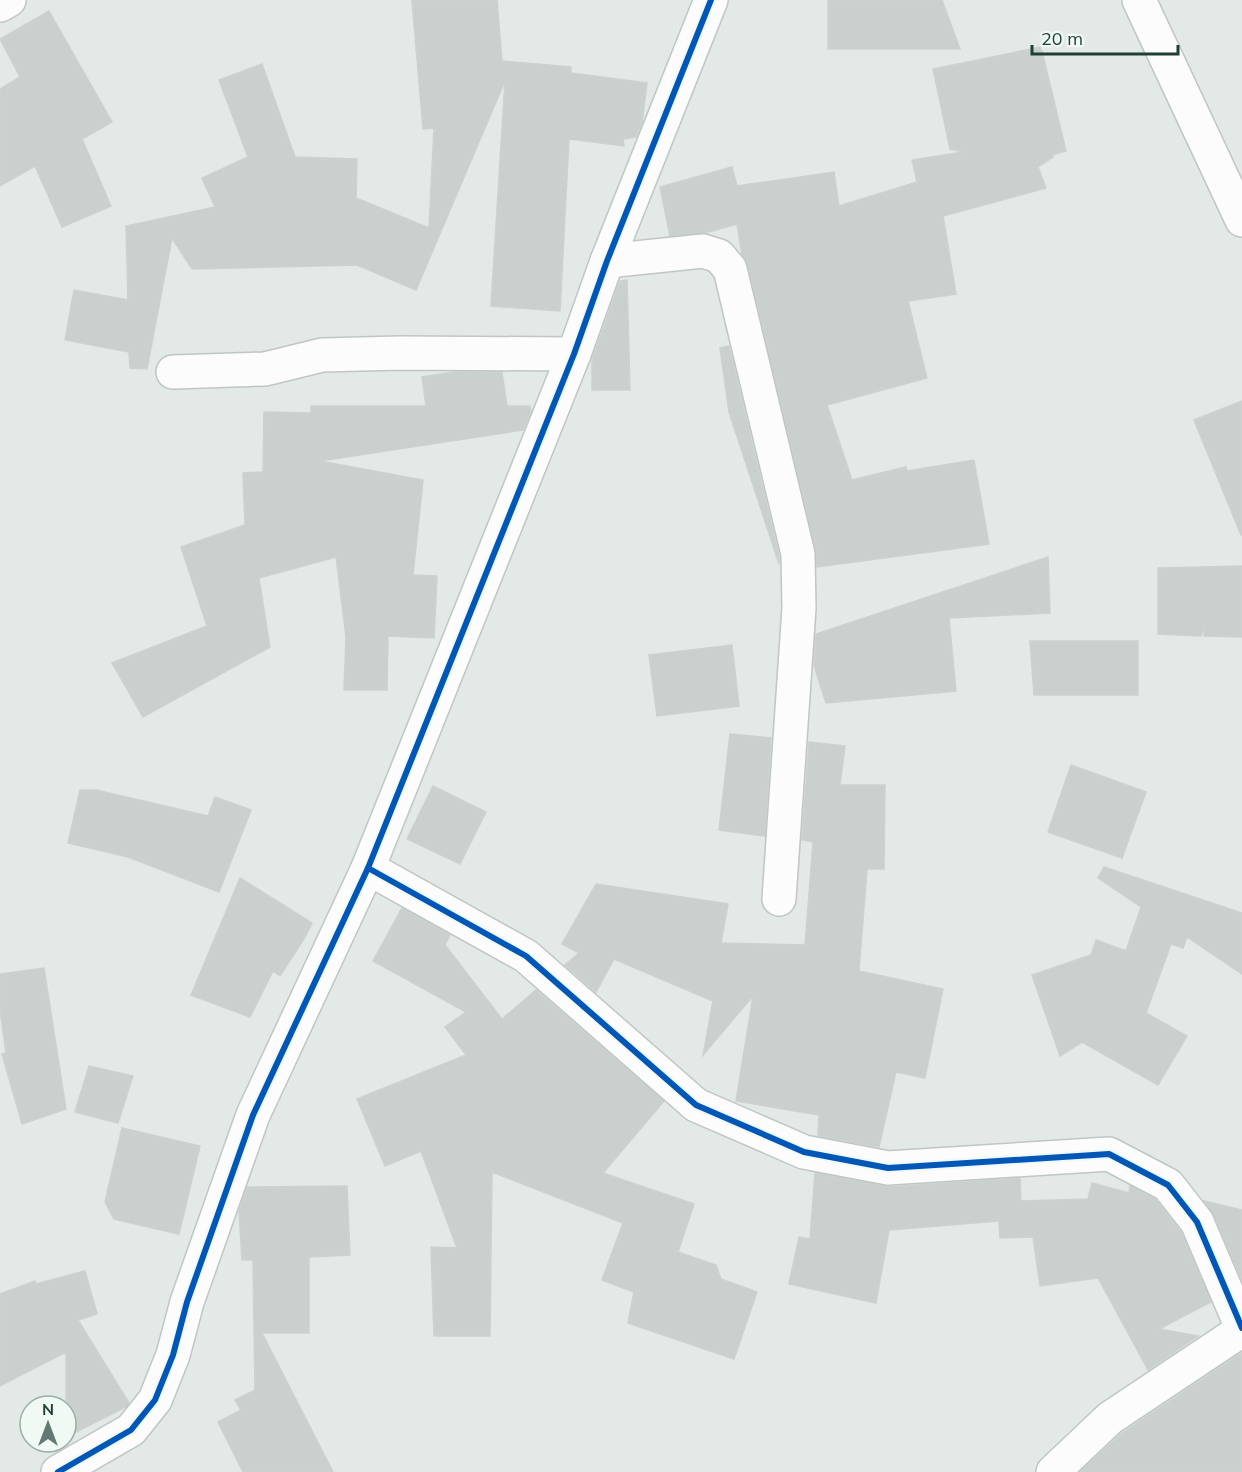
<svg xmlns="http://www.w3.org/2000/svg" width="1242" height="1472" viewBox="0 0 1242 1472" font-family="Mulish,sans-serif">
	<style>
		.building { fill: #c9d0cd; stroke: #cbd2cf; stroke-width: 1.5 }
		.lines { fill: none; stroke-linecap: round; stroke-linejoin: round }
		.minor-casing { stroke: #bfc6c3; stroke-width: 36 }
		.minor { stroke: #fbfcfb; stroke-width: 33 }
		.cycleway-casing { stroke: #f0f9f4; stroke-width: 10 }
		.cycleway { stroke: #0057b8; stroke-width: 6 }
	</style>
	<rect width="100%" height="100%" fill="#e2e9e6"/>
	<g class="building">
		<path d="M412 0H497L502 61 571 67V73L647 83 642 123 636 137 623 139 624 146 569 139 560 311 491 306 505 81 416 290 357 265 192 269 172 238 147 369 130 368 129 352 65 340 74 290 128 300 126 226 215 207 202 178 248 157 219 80 262 64 295 157 357 159 356 198 429 228 434 128 423 129Z"/>
		<path d="M828 0H942L960 49H828Z"/>
		<path d="M49 11 112 122 82 139 111 206 62 227 35 166 0 186V89L20 77 0 39Z"/>
		<path d="M1041 47 1066 151 1052 155 1053 157 1038 167 1046 188 943 216 956 294 908 301 927 378 827 405 852 480 906 467 907 471 974 460 989 544 817 567 816 550 748 265 742 255 737 224 705 233 670 236 660 187 732 167 737 186 834 172 839 206 917 182 912 160 963 152 950 149 933 69Z"/>
		<path d="M627 280 630 390H592V360L620 281Z"/>
		<path d="M729 346 779 556V564L729 412 720 348Z"/>
		<path d="M454 372H502L507 406H530L531 411 523 430 320 461 423 480 413 575 437 576 434 638 388 636 387 690H344L346 637 336 557 259 578 270 647 143 717 112 663 207 626 181 547 245 525 243 473 263 472 264 412 311 413V406H426L422 377Z"/>
		<path d="M1242 401V535H1241L1194 420Z"/>
		<path d="M1048 557 1050 613 949 618 956 691 826 703 814 666 816 634Z"/>
		<path d="M1242 566V637L1204 636V627L1201 636 1158 634V568Z"/>
		<path d="M1030 641H1138V695H1034Z"/>
		<path d="M732 645 739 706 657 716 649 655Z"/>
		<path d="M730 734 771 738 765 836 719 830Z"/>
		<path d="M809 742 845 746 840 785H885L884 869H867L859 971 943 989 925 1078 896 1072 879 1147 818 1136 819 1115 736 1101 753 996 703 1055 713 1001 614 959 596 992 565 965 579 953 562 944 596 884 728 904 721 943 805 945 813 842 802 840Z"/>
		<path d="M1071 765 1146 792 1122 858 1048 832Z"/>
		<path d="M433 786 486 812 460 864 407 839Z"/>
		<path d="M80 790H96L208 816 215 797 251 810 219 892 128 857 68 843Z"/>
		<path d="M1104 867 1242 913V974L1187 937 1183 948 1171 944 1146 1013 1187 1036 1158 1085 1082 1042 1060 1056 1032 975 1091 955 1096 940 1126 951 1141 907 1098 878Z"/>
		<path d="M240 878 312 923 304 939 280 976 273 971 250 1017 191 995Z"/>
		<path d="M402 908 450 935 445 945 502 1019 536 990 664 1101 603 1173 694 1204 678 1252 716 1265 721 1279 757 1292 734 1359 628 1323 634 1292 602 1280 623 1223 492 1172 490 1336H434L431 1247 457 1248 421 1151 385 1166 357 1099 466 1055 445 1027 466 1012 373 961Z"/>
		<path d="M44 968 66 1109 22 1124 2 1054 6 1053 0 1010V974Z"/>
		<path d="M89 1066 133 1076 118 1123 75 1112Z"/>
		<path d="M122 1128 200 1146 179 1234 114 1219 105 1202Z"/>
		<path d="M815 1173 889 1187 1020 1178 1021 1201 1088 1199 1092 1183 1129 1193 1130 1186 1156 1200 1181 1232 1211 1302 1159 1329 1198 1336 1148 1370 1098 1278 1040 1286 1033 1237 1000 1238 999 1221 889 1230 876 1303 789 1284 799 1237 810 1239Z"/>
		<path d="M347 1186 350 1255 309 1257V1333H262L333 1472H243L218 1422 241 1410 235 1400 255 1390 253 1260H242L239 1211 247 1187Z"/>
		<path d="M1204 1201 1242 1210V1280L1214 1215Z"/>
		<path d="M85 1271 97 1314 78 1320 129 1403 126 1407 66 1437V1352L0 1386V1294L35 1281 36 1284Z"/>
		<path d="M1242 1353V1472H1080L1122 1433Z"/>
	</g>
	<g class="lines">
		<defs>
			<g id="minor">
				<path d="M1139 0 1242 220"/>
				<path d="M0 5 9 0"/>
				<path d="M607 261 703 251 719 256 730 269 798 554 799 608 779 899"/>
				<path d="M173 372 265 369 322 355 400 353 574 354"/>
				<path d="M368 868 526 956 696 1105 804 1152 888 1168 1109 1154 1168 1185 1197 1222 1242 1328"/>
				<path d="M58 1472 131 1430 155 1400 173 1355 187 1302 253 1115 368 868 574 354 607 261 711 0"/>
				<path d="M1053 1472 1110 1418 1242 1330"/>
			</g>
		</defs>
		<use href="#minor" class="minor-casing"/>
		<use href="#minor" class="minor"/>
		<defs>
			<g id="cycleway">
				<path d="M368 868 526 956 696 1105 804 1152 888 1168 1109 1154 1168 1185 1197 1222 1242 1328"/>
				<path d="M58 1472 131 1430 155 1400 173 1355 187 1302 253 1115 368 868 574 354 607 261 711 0"/>
			</g>
		</defs>
		<use href="#cycleway" class="cycleway-casing"/>
		<use href="#cycleway" class="cycleway"/>
	</g>
	<g transform="translate(48 1424)"><circle r="28" fill="#f0f9f4" stroke="#9cafa8" stroke-width="1.5"/>
	<path d="M0-4.5L10 22L0 15L-10 22Z" fill="#637a74"/>
	<text y="-9" font-size="16" font-weight="bold" text-anchor="middle" fill="#1e3f36">N</text>
	</g>
	<path d="M1032 45v9h146v-9" fill="none" stroke="#1e3f36" stroke-width="3"/>
	<text x="1041" y="45" font-size="18" fill="#1e3f36" stroke="#f0f9f4" stroke-width="4.5" paint-order="stroke">20 m</text>
</svg>
